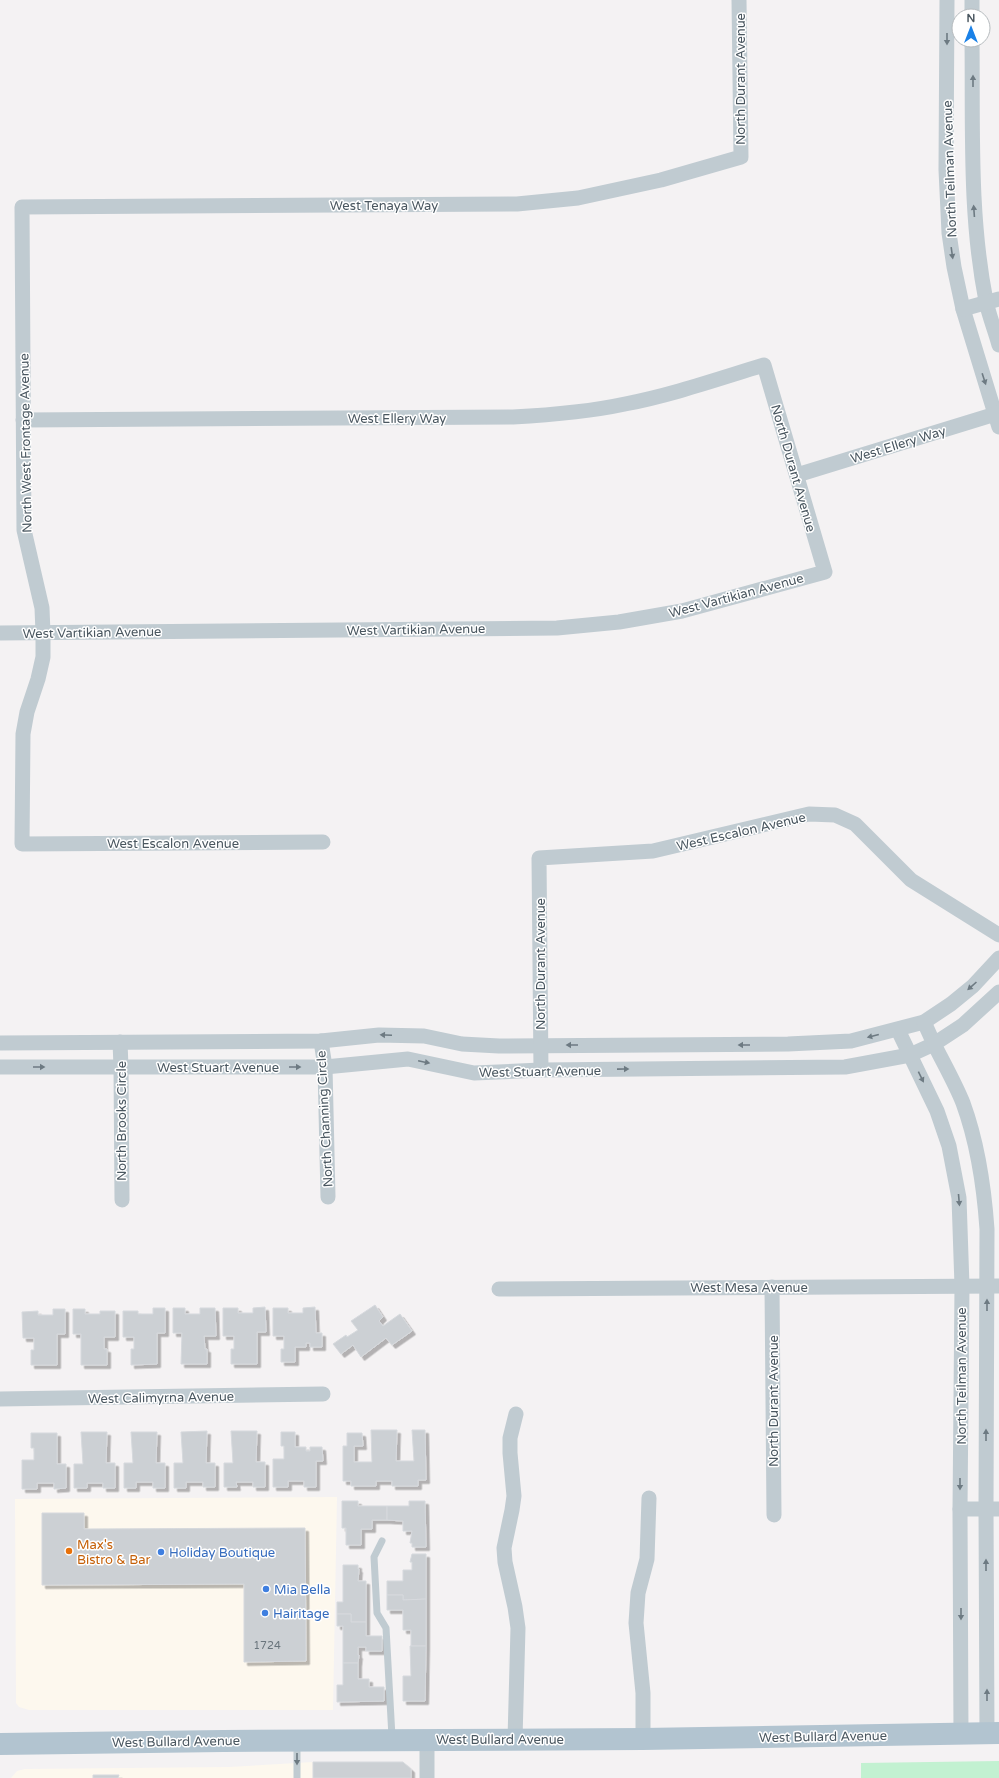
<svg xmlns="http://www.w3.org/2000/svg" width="999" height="1778" viewBox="0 0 999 1778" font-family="'Varela Round',sans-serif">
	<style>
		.commercial { fill: #fdf8ee }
		.green { fill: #c2f1d1 }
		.building { fill: #ccd0d4; stroke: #d6d9dd; filter: url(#shadow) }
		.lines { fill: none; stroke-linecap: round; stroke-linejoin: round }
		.service { stroke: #c0cbd1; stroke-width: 7 }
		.minor { stroke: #c0cbd1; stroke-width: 15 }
		.primary { stroke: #b2c4d0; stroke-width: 22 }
		.oneway { fill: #6d7a82 }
		.food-dot { fill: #e8710a; stroke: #fff; stroke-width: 1.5 }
		.shop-dot { fill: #3f7fe0; stroke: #fff; stroke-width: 1.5 }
		.labels { text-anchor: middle; stroke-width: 3; stroke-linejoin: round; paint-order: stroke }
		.number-label { font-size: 11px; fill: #6a757d }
		.street-label { font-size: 13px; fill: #4a5760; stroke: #fff }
		.food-label { font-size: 13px; fill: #c56008; stroke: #fff; text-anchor: start }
		.shop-label { font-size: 13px; fill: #366cbe; stroke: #fff; text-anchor: start }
	</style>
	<defs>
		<filter id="shadow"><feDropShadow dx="3.5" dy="3.5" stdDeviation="0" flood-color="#0004"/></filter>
	</defs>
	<rect width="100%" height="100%" fill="#f4f2f3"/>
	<g class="commercial">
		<path d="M337 1497 333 1710H29L19 1707 16 1703 15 1499Z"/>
		<path d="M313 1762V1778H11L17 1771 25 1769 229 1767Z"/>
	</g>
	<path class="green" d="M999 1761V1778H861V1763Z"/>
	<g class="building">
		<path d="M375 1305 383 1317 379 1321 383 1326 400 1314 412 1331 392 1345 386 1338 361 1357 353 1345 341 1354 333 1344 346 1335 347 1337 358 1330 351 1321Z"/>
		<path d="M265 1307 266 1332H257V1364H231V1349H234V1336H223V1308H238V1313H253V1308Z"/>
		<path d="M315 1307 316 1333H322V1347H310V1343H306V1347H295V1362H281V1349H284V1336H273V1308H288V1313H303V1308Z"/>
		<path d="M153 1308H165V1333H157V1364L131 1365V1349H134V1337H123V1311H138V1314H153Z"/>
		<path d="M173 1308H185V1314H200V1308H215L216 1336H204L205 1349H207V1364H181L182 1333H173Z"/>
		<path d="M53 1309H65V1334H57V1365H31V1350H34V1338H23L22 1312 38 1311V1315H53Z"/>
		<path d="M73 1309H85V1314H100V1311H115V1337H104V1349H107V1365H81V1334H73Z"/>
		<path d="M371 1430H397L396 1461H414L412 1430H425L426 1480H418V1486H392V1481H376V1486H351V1481H343V1446H347V1433H362L363 1446H354V1462H372Z"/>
		<path d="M207 1431 206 1463H215V1487H203V1482H186V1488H174V1463H183L181 1432Z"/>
		<path d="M231 1431H257L256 1462H265V1487H253V1482H236L237 1487H224V1463H233Z"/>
		<path d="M81 1432H107L106 1463H115V1488H103V1483H87V1488H74V1464H83Z"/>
		<path d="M131 1432H157L156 1463H165V1488H153V1482H136V1488H124V1463H133Z"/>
		<path d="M281 1432H295V1447H306V1451H310V1447H322L323 1461H316V1487H304V1481H288V1487H273V1459H284V1446H281Z"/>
		<path d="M31 1433H57V1464H66V1488L54 1489V1483H37V1489H22V1460H34V1448H31Z"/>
		<path d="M342 1501H358V1506H387V1520H372V1529H361V1545H346V1528H342Z"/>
		<path d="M409 1501H425L426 1547H412V1543H410L412 1531H403V1521L387 1520V1506H409Z"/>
		<path d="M42 1513H84V1529L305 1528 306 1661 244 1662V1584L42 1585Z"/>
		<path d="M412 1554H426V1599L403 1600V1595H387V1581H403V1570H412V1562H410Z"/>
		<path d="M343 1565H358V1569H359L358 1581H366V1622H351V1614H337V1602H343Z"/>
		<path d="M387 1595H403V1600L426 1599V1646H411V1630H403V1610H387Z"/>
		<path d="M337 1614H351V1622H366V1636H382V1651H366V1647H358V1655H359L358 1663H343V1626H337Z"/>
		<path d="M410 1646H426L425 1701H403V1676H411Z"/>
		<path d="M343 1663H358V1679H369V1687H384V1701L337 1702V1685H343Z"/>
		<path d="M313 1762H403L411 1769V1778H313Z"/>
		<path d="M93 1775H119L118 1778H93Z"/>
	</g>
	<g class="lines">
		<g class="service">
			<path d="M382 1541 374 1557 377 1613 386 1628 392 1737"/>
			<path d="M297 1743V1778"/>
		</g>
		<g class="minor">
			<path d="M947 0 946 170 949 233 954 267 963 309 999 427"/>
			<path d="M972 0V16"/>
			<path d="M972 40C973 127 969 215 986 301 989 316 995 330 999 345"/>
			<path d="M963 309 999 299"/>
			<path d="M797 475 999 413"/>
			<path d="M0 633 557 628 619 622 682 611 825 572 764 365C718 379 672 395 625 404 588 412 551 415 513 417L23 420"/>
			<path d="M323 842 22 844 23 734 27 712 38 679 43 657V633L42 608 24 530 22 207 517 204 578 198 661 180 741 157 739 0"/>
			<path d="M898 1030 937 1111 949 1146 959 1198 962 1286 960 1509 961 1734"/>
			<path d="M321 1041 325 1067 328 1197"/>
			<path d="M120 1042 121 1067 122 1200"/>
			<path d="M0 1043 321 1041 379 1035 424 1036 462 1044 499 1046 788 1044 851 1041 924 1022 951 1004 973 986 999 958"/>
			<path d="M0 1067H325L408 1059 474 1073 541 1070 845 1067 910 1055 934 1044 924 1022"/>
			<path d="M541 1070 539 858 653 851 809 814 835 815 855 824 911 880 999 935"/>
			<path d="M772 1287 774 1515"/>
			<path d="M499 1289 999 1286"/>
			<path d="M0 1399 323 1394"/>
			<path d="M960 1509H999"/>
			<path d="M987 1734 986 1509 987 1229C984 1186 978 1144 963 1103 955 1083 944 1064 934 1044L963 1025 999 992"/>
			<path d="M515 1739 518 1628 515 1607 505 1562 504 1548 512 1510 514 1496 510 1453V1438L516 1414"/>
			<path d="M643 1739V1693L636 1623 638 1593 647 1559 649 1498"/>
			<path d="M427 1778V1739"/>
		</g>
		<path class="primary" d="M0 1744 223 1741 643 1739 999 1733"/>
	</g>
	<defs><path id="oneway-solid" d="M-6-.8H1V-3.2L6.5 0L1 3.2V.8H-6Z"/></defs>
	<g class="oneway">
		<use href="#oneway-solid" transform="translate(947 39) rotate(90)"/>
		<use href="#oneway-solid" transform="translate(973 81) rotate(-90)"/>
		<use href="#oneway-solid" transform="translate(974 211) rotate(-94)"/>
		<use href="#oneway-solid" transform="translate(952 253) rotate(82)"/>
		<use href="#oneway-solid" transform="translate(984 379) rotate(72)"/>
		<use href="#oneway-solid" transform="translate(972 986) rotate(138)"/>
		<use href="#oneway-solid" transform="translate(386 1035) rotate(-178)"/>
		<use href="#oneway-solid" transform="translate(873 1036) rotate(166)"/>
		<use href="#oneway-solid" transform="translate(572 1045) rotate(180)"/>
		<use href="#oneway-solid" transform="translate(744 1045) rotate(180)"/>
		<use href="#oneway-solid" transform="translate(424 1062) rotate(12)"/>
		<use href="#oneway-solid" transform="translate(39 1067)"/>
		<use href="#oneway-solid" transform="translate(295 1067)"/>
		<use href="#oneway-solid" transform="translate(623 1069) rotate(-1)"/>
		<use href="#oneway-solid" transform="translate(921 1077) rotate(64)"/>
		<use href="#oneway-solid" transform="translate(959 1200) rotate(85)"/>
		<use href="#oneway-solid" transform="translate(987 1305) rotate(-90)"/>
		<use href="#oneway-solid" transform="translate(986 1435) rotate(-90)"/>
		<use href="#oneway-solid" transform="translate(960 1484) rotate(90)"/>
		<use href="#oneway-solid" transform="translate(986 1565) rotate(-90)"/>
		<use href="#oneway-solid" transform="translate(961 1614) rotate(90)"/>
		<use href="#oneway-solid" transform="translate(987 1695) rotate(-90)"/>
		<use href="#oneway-solid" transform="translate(297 1759) rotate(90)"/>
	</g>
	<circle class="food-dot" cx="69" cy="1551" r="4"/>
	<g class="shop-dot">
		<circle cx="161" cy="1552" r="4"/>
		<circle cx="266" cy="1589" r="4"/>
		<circle cx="265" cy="1613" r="4"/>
	</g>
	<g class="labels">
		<g class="number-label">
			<text x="267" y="1649">1724</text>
		</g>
		<g class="street-label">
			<text transform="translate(740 79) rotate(-90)" y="5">North Durant Avenue</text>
			<text transform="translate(949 169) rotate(-92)" y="5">North Teilman Avenue</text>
			<text x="384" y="210">West Tenaya Way</text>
			<text x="397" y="423">West Ellery Way</text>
			<text transform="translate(25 443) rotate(-91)" y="5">North West Frontage Avenue</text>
			<text transform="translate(898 444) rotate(-17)" y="5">West Ellery Way</text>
			<text transform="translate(794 468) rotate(74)" y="5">North Durant Avenue</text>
			<text transform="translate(736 595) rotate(-15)" y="5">West Vartikian Avenue</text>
			<text transform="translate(416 629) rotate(-1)" y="5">West Vartikian Avenue</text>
			<text transform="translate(92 632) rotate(-1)" y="5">West Vartikian Avenue</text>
			<text transform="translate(741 831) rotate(-13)" y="5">West Escalon Avenue</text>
			<text x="173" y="848">West Escalon Avenue</text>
			<text transform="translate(540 964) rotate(-90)" y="5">North Durant Avenue</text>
			<text x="218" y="1072">West Stuart Avenue</text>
			<text transform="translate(540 1071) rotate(-1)" y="5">West Stuart Avenue</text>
			<text transform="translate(324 1119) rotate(-93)" y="5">North Channing Circle</text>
			<text transform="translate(121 1121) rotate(-90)" y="5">North Brooks Circle</text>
			<text x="749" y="1292">West Mesa Avenue</text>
			<text transform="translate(961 1376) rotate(-90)" y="5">North Teilman Avenue</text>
			<text transform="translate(161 1397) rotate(-1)" y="5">West Calimyrna Avenue</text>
			<text transform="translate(773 1401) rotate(-90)" y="5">North Durant Avenue</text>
			<text transform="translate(823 1736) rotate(-1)" y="5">West Bullard Avenue</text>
			<text x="500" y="1744">West Bullard Avenue</text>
			<text transform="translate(176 1741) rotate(-1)" y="5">West Bullard Avenue</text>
		</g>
		<g class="food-label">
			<text x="77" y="1549">Max's<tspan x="77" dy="15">Bistro &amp; Bar</tspan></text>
		</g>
		<g class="shop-label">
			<text x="169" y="1557">Holiday Boutique</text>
			<text x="274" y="1594">Mia Bella</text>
			<text x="273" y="1618">Hairitage</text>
		</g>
	</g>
	<g transform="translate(971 28)"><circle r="19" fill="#ffffff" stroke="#b7bcbf"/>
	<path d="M0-3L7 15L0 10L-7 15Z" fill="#1a81e7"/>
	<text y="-6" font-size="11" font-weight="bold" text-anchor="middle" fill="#4a5760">N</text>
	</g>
</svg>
